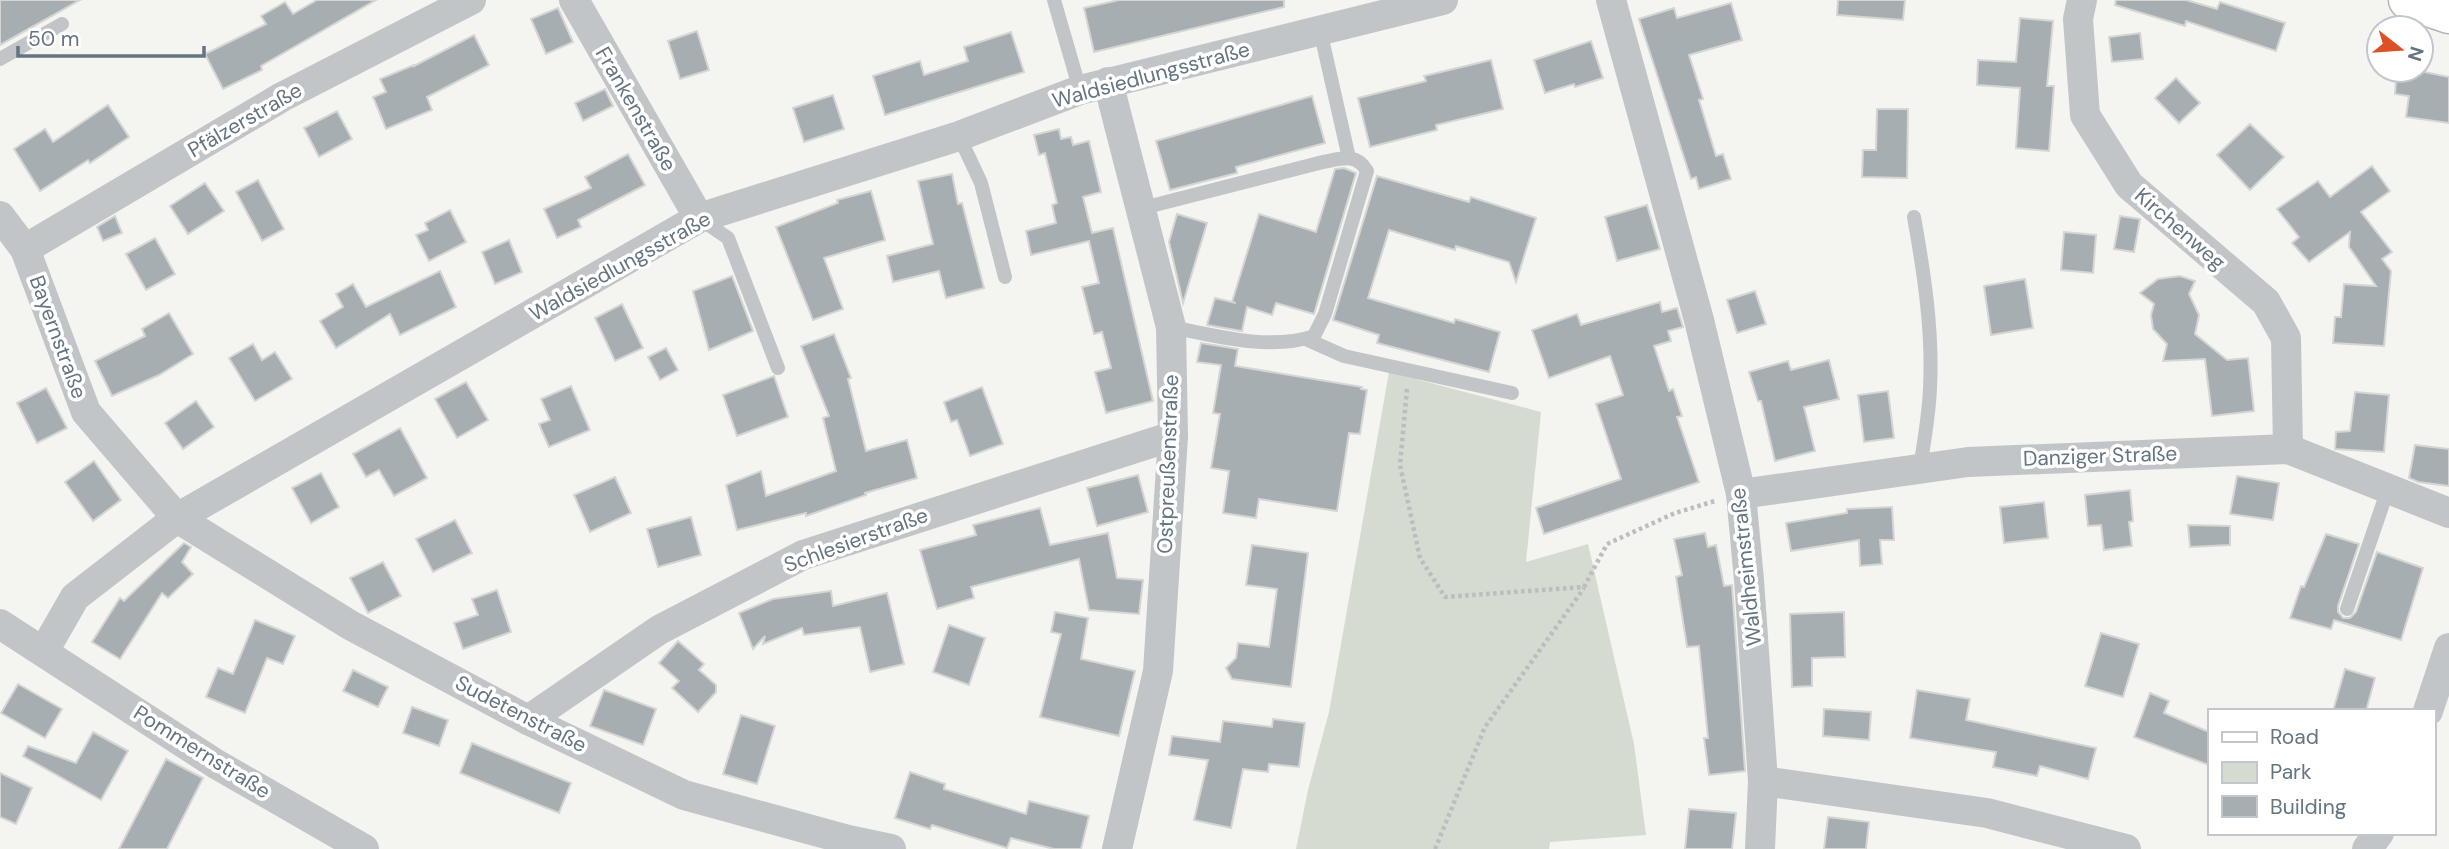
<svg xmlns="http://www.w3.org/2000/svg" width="2449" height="849" viewBox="0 0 2449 849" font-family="'DM Sans',sans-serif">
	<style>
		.green { fill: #d5dbd1 }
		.building { fill: #a6aeb2; stroke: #d5d5d3; stroke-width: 2 }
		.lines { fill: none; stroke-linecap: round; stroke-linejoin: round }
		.secondary-casing { stroke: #b2b7ba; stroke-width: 41 }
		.path { stroke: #bbbdbf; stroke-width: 4.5; stroke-dasharray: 3.5 3.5; stroke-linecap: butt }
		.service { stroke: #c2c5c8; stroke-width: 14 }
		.minor { stroke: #c2c5c8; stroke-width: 30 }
		.secondary { stroke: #fff; stroke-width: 38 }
		.labels { text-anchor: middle; stroke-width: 7; stroke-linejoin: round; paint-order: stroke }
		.street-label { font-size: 21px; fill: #647480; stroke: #fff }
	</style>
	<rect width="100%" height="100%" fill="#f4f4f0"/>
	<path class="green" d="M1389 372 1541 412 1526 562 1588 544 1634 744 1646 835 1550 842 1549 849H1296L1308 790 1329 712Z"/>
	<g class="building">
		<path d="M0 0H80L0 45Z"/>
		<path d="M317 0H376L261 66 262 70 223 89 205 54 266 24 261 16 285 2 293 14Z"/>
		<path d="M1119 0H1284V7L1094 52 1084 8Z"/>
		<path d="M1838 0H1905L1903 20 1837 15Z"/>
		<path d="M2116 0H2186L2217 9 2220 2 2285 23 2276 51 2186 21 2185 26 2115 5Z"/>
		<path d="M1731 3 1742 40 1689 55 1703 99 1699 100 1716 156 1723 154 1731 179 1699 189 1696 177 1691 179 1639 19 1674 8 1677 18Z"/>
		<path d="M558 8 573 42 546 54 531 19Z"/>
		<path d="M2020 18 2053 21 2047 86H2054L2049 151 2016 148 2020 88 1977 85 1978 60 2016 62Z"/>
		<path d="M697 31 709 70 680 79 668 41Z"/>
		<path d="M1011 32 1024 72 885 115 873 76 920 61 924 75 968 61 964 47Z"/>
		<path d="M2140 33 2143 59 2112 62 2109 37Z"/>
		<path d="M474 35 489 65 427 97 432 110 386 129 373 97 386 92 380 79 414 65V66Z"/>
		<path d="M1591 41 1603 78 1575 87 1574 84 1545 93 1534 60Z"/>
		<path d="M1491 60 1503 109 1436 125 1437 130 1370 147 1358 98 1426 81 1424 76Z"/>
		<path d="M2397 70H2415L2449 77V123L2406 117 2409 96 2395 94Z"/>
		<path d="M2176 78 2200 103 2179 123 2155 98Z"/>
		<path d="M605 89 613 106 583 121 575 103Z"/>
		<path d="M833 95 844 129 804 142 793 108Z"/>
		<path d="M1312 96 1325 143 1236 167 1237 173 1170 190 1156 141Z"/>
		<path d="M108 105 129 137 90 163 88 160 40 191 14 149 45 129 53 142Z"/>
		<path d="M1877 109H1908L1907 178 1862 177 1863 150H1876Z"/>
		<path d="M337 111 352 139 319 157 304 128Z"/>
		<path d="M2250 124 2284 157 2250 190 2217 155Z"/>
		<path d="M1059 129 1061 139 1071 137 1073 145 1089 141 1101 192 1083 197 1092 233 1113 228 1153 401 1106 413 1095 372 1111 368 1102 332 1094 334 1082 287 1099 283 1089 241 1031 255 1026 231 1056 223 1052 205 1057 203 1045 153 1039 155 1034 135Z"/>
		<path d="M628 154 645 185 578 220 581 227 557 238 544 209 591 188 585 177Z"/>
		<path d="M2372 166 2390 191 2361 212 2392 252 2382 259 2391 271 2384 346 2333 343 2335 317H2341L2344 284 2376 286 2349 247 2350 232 2309 262 2292 243 2299 237 2277 209 2318 181 2330 197Z"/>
		<path d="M1344 168 1356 173 1314 314 1276 303 1272 315 1247 307 1242 331 1207 325 1215 298 1236 303 1232 302 1259 214 1316 232 1335 169Z"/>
		<path d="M952 174 958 204 962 203 984 288 946 298 939 271 893 282 887 256 933 244 918 181Z"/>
		<path d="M1377 176 1469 202 1471 197 1536 218 1516 282 1509 262 1456 246 1455 250 1389 230 1368 298 1454 323 1455 319 1500 332 1489 372 1377 343 1379 335 1333 320Z"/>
		<path d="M258 180 284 229 262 241 236 192Z"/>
		<path d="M205 183 224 211 188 234 170 206Z"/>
		<path d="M871 191 885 240 824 258 843 309 813 320 776 227 838 203 837 200Z"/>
		<path d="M1647 205 1660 249 1617 261 1605 217Z"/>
		<path d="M450 210 466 242 429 261 416 235 428 230 425 223Z"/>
		<path d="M1177 214 1207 223 1183 303 1169 242Z"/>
		<path d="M115 216 122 233 103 241 97 227Z"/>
		<path d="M2120 216 2140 219 2134 252 2114 249Z"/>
		<path d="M2064 232 2096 235 2093 273 2061 270Z"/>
		<path d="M155 238 175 274 146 290 126 254Z"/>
		<path d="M509 240 522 272 495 284 482 252Z"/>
		<path d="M440 271 456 307 400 335 390 314 336 348 320 321 343 307 336 294 353 284 366 307Z"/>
		<path d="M732 276 753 331 709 350 693 291Z"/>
		<path d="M2180 276 2195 281 2189 294 2199 315 2195 334 2227 360 2248 358 2254 411 2212 416 2205 359 2163 361 2167 344 2153 329 2151 315 2154 304 2140 293 2158 279Z"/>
		<path d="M2025 279 2033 328 1991 335 1984 286Z"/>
		<path d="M1755 291 1766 324 1737 333 1727 300Z"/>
		<path d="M1660 302 1662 312 1677 308 1683 327 1668 331 1671 341 1654 346 1669 391 1673 389 1682 416 1677 417 1699 482 1544 534 1536 508 1621 479 1596 404 1623 395 1610 356 1549 378 1532 330 1577 314 1581 325Z"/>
		<path d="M622 304 643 348 615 361 595 318Z"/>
		<path d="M169 313 193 354 159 375 112 396 95 361 145 336 142 329Z"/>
		<path d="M834 334 851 378 848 379 866 451 907 440 917 478 865 493 866 495 806 516V513L737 530 726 485 761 471 766 496 836 471 823 418 829 416 801 346Z"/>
		<path d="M1201 343 1238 349 1235 366 1362 387 1361 389 1367 390 1360 434 1349 433 1337 511 1259 499 1256 518 1223 513 1229 471 1211 468 1220 414 1213 413 1221 365 1197 362Z"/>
		<path d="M253 344 262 360 275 352 292 379 255 401 229 358Z"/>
		<path d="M666 348 678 370 660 380 648 357Z"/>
		<path d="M1829 360 1839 399 1804 407 1815 451 1775 461 1761 401H1758L1749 372 1788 361 1791 370Z"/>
		<path d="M774 376 788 417 737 436 723 395Z"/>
		<path d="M466 382 488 420 457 438 435 399Z"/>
		<path d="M571 386 590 430 549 447 539 424 550 420 541 399Z"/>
		<path d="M982 387 1003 444 970 456 957 420 951 422 944 402Z"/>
		<path d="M46 388 67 428 37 443 17 403Z"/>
		<path d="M1888 391 1894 438 1864 442 1858 395Z"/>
		<path d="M2355 392 2389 395 2384 452 2335 449 2336 432 2350 431Z"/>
		<path d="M196 401 214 427 183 449 165 423Z"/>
		<path d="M400 428 427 478 394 496 379 470 366 477 353 454Z"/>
		<path d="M2415 445 2449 449V486L2418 482 2409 478Z"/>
		<path d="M94 461 121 500 93 521 65 482Z"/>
		<path d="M321 473 339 507 311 523 292 488Z"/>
		<path d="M1138 475 1148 512 1097 526 1087 488Z"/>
		<path d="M2237 476 2279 483 2273 520 2230 514Z"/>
		<path d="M615 477 631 513 590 532 574 495Z"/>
		<path d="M2130 490 2133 521 2129 522 2132 546 2104 550 2101 525 2088 526 2085 495Z"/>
		<path d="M2044 502 2048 538 2004 543 2000 507Z"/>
		<path d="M1892 507 1894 540H1880L1882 564 1860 566 1859 540 1791 551 1786 523 1847 513V509Z"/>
		<path d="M1040 508 1050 545 1108 533 1117 578 1143 580 1139 614 1089 610 1079 559 971 587 974 598 937 609 920 550 976 535 973 525Z"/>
		<path d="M691 517 701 555 658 567 647 529Z"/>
		<path d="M455 520 472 553 433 572 416 539Z"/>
		<path d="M2188 525 2230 526V545L2190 547Z"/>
		<path d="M1705 533 1708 547 1716 545 1724 586 1732 585 1745 771 1709 775 1704 738H1708L1699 646 1687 647 1676 577 1682 575 1674 539Z"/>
		<path d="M2326 534 2359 544 2338 606V612L2343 618H2350L2356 612 2377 552 2423 568 2401 640 2334 620 2331 629 2290 618 2301 586 2304 587Z"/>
		<path d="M184 543 191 547 182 562 193 574 168 598 162 593 120 659 92 642 120 598 124 601Z"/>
		<path d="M1252 545 1308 553 1291 687 1232 679 1226 668 1236 658 1238 643 1269 647 1277 589 1246 585Z"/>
		<path d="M383 562 401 596 368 613 350 578Z"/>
		<path d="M497 590 511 632 463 649 454 623 478 615 472 599Z"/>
		<path d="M831 591 833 606 887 593 904 664 870 672 860 627 804 635 802 628 763 644 765 636 753 649 739 613 773 599Z"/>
		<path d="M1055 612 1088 618 1081 659 1135 671 1119 736 1040 717 1061 634 1051 632Z"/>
		<path d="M1844 612 1845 657 1812 658V686L1792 687 1790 614Z"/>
		<path d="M255 620 295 636 283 664 267 658 245 713 206 697 218 668 233 674Z"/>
		<path d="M949 625 985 638 969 685 933 672Z"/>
		<path d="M2101 633 2139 644 2123 697 2085 686Z"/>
		<path d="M678 641 704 664 699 670 716 685V692L698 712 672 688 679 681 659 663Z"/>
		<path d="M2345 669 2375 678 2366 711H2333Z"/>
		<path d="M353 670 388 687 378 707 343 691Z"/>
		<path d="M18 684 62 709 45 738 1 713Z"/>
		<path d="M604 690 656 709 643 745 590 726Z"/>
		<path d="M1917 690 1970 699 1966 720 2096 748 2088 779 2040 766 2037 776 1993 767 1996 752 1910 738Z"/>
		<path d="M2150 693 2169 701 2164 713 2209 732V765L2134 737Z"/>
		<path d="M412 707 448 720 439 746 403 733Z"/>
		<path d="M1824 709 1871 712 1869 740 1823 736Z"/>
		<path d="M741 715 775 726 757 784 723 774Z"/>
		<path d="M1273 719 1305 723 1299 767 1269 764 1268 772 1243 769 1231 828 1194 820 1208 760 1169 755 1172 736 1220 742 1223 721 1272 727Z"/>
		<path d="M93 732 128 751 101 800 23 756 28 746 76 763Z"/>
		<path d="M472 743 571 783 559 813 460 773Z"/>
		<path d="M166 759 203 778 167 849H119Z"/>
		<path d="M910 772 945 784 944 789 1026 814 1029 801 1089 816 1081 849H1054L1011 838 1007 848 932 825 930 829 895 818Z"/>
		<path d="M0 773 32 788 16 824 0 817Z"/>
		<path d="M1689 809 1736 813 1732 849H1685Z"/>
		<path d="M1828 817 1869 822 1866 849H1824Z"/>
	</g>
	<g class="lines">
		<defs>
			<path id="secondary" d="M2408 0 2449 14"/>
		</defs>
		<use href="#secondary" class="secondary-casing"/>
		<g class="path">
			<path d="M1407 389 1400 465 1420 558 1445 597 1584 587 1607 544 1675 513 1715 501"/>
			<path d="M1435 849 1485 727 1584 588"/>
		</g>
		<g class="service">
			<path d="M1054 0 1080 90"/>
			<path d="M1320 30 1349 158"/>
			<path d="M0 59 62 24"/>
			<path d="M959 136 981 183 1005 277"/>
			<path d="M1139 209 1323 162C1341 159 1356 152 1367 171L1325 314 1314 336C1271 351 1215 336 1171 327"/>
			<path d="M1914 217C1924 273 1933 331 1930 388 1929 415 1924 442 1920 468"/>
			<path d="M700 219 728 238 778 368"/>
			<path d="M1306 339 1344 356 1512 393"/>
			<path d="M2347 609 2388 489"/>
		</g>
		<g class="minor">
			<path d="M574 0 699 218"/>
			<path d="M1611 0 1699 320 1741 494 1749 580 1763 781 1987 813 2126 849"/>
			<path d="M2082 0 2078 19 2085 115 2129 185 2266 302 2286 338 2288 449"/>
			<path d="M1108 82 1171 327 1173 436 1158 671 1117 849"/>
			<path d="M0 216 25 249 86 412 177 518 350 625 528 720 684 795 848 840 891 849"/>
			<path d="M25 249 282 97 471 0"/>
			<path d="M1741 494 1968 462 2288 449 2449 513"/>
			<path d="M0 624 216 764 364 849"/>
			<path d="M44 651 75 597 177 518 699 218 959 136 1080 90 1443 0"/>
			<path d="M2428 711 2449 648"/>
			<path d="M528 720 659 630 803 555 1173 436"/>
			<path d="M1760 849 1763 781"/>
			<path d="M2367 849 2379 833"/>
		</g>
		<use href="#secondary" class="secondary"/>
	</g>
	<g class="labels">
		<g class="street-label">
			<text transform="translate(1151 75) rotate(-15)" y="7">Waldsiedlungsstraße</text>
			<text transform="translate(636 109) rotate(60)" y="7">Frankenstraße</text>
			<text transform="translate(245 120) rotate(-30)" y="7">Pfälzerstraße</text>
			<text transform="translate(2180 229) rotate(41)" y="7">Kirchenweg</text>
			<text transform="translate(620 266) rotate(-29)" y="7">Waldsiedlungsstraße</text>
			<text transform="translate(58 337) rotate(70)" y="7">Bayernstraße</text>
			<text transform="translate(2100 456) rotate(-2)" y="7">Danziger Straße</text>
			<text transform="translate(1168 464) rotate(-88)" y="7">Ostpreußenstraße</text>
			<text transform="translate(856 540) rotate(-20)" y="7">Schlesierstraße</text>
			<text transform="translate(1746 567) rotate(-96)" y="7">Waldheimstraße</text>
			<text transform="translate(521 714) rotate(27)" y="7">Sudetenstraße</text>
			<text transform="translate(202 752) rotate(32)" y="7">Pommernstraße</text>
		</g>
	</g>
	<rect x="2208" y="709" width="228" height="126" fill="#ffffff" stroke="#c1c7cc" stroke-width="2"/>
	<rect x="2222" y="732" width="35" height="10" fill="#ffffff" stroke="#c1c7cc" stroke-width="2"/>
	<text x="2270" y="744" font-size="21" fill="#647480">Road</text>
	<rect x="2222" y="762" width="35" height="21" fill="#d5dbd1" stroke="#c1c7cc" stroke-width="2"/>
	<text x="2270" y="779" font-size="21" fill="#647480">Park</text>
	<rect x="2222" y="796" width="35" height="21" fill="#a6aeb2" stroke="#c1c7cc" stroke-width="2"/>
	<text x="2270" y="814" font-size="21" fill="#647480">Building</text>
	<g transform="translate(2400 49) rotate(107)"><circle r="33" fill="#ffffff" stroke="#c1c7cc" stroke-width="2"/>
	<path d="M0-5L12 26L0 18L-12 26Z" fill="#dd5127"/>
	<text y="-10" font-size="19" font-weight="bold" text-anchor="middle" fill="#647480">N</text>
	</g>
	<path d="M18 46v10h186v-10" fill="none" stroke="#647480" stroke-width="3.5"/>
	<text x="28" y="46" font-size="21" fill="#647480" stroke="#ffffff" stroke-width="5" paint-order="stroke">50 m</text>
</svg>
